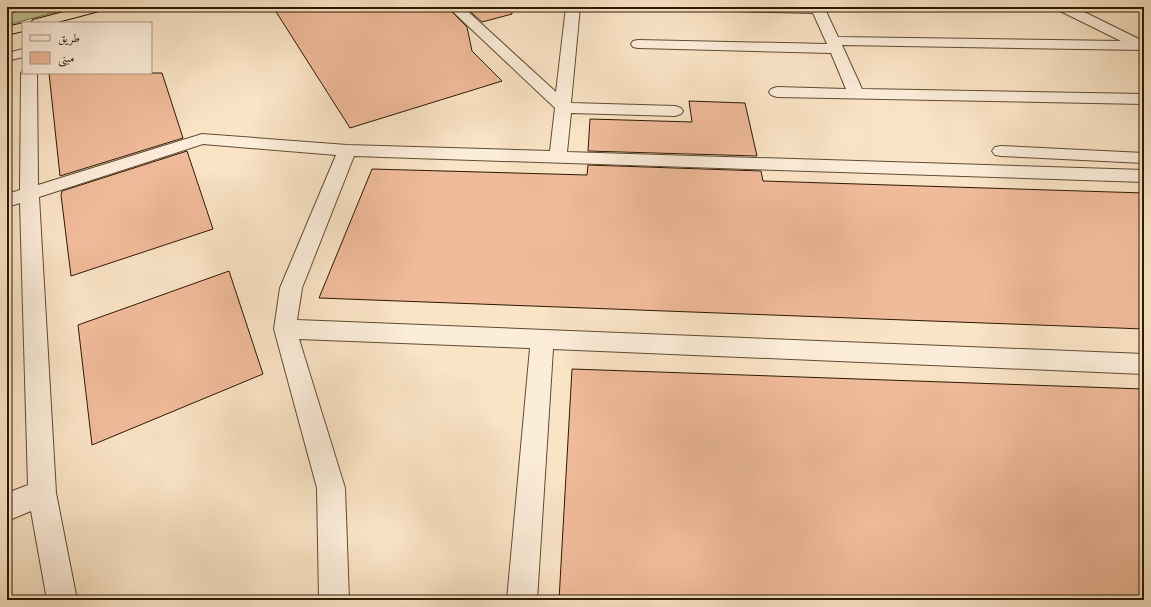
<svg xmlns="http://www.w3.org/2000/svg" width="1151" height="607" viewBox="0 0 1151 607" font-family="'IM FELL Great Primer',Amiri,serif">
	<style>
		.green { fill: #c2c292; stroke: #786e4a }
		.building { fill: #f0bb9b; stroke: #2d1901 }
		.lines { fill: none; stroke-linecap: round; stroke-linejoin: round }
		.minor-casing { stroke: #604c32; stroke-width: 2 }
		.highway-casing { stroke: #2d1901; stroke-width: 2 }
		.minor { fill: #fcedda; fill-rule: evenodd }
		.highway { fill: #fae4c6; fill-rule: evenodd }
	</style>
	<rect width="100%" height="100%" fill="#fae4c6"/>
	<filter id="stains"><feTurbulence type="fractalNoise" baseFrequency=".005" numOctaves="4"/><feColorMatrix values="0 0 0 0 .2 0 0 0 0 .09 0 0 0 0 .02 0 0 0 .5 -.17"/></filter>
	<radialGradient id="worn" r=".72"><stop offset=".6" stop-color="#630" stop-opacity="0"/><stop offset="1" stop-color="#630" stop-opacity=".3"/></radialGradient>
	<path class="green" d="M39 7H75L7 25V14Z"/>
	<g class="building">
		<path d="M273 7H447L467 27 472 51 502 81 350 128Z"/>
		<path d="M465 7H511L512 14 482 22Z"/>
		<path d="M49 73H162L183 138 60 176Z"/>
		<path d="M689 101 745 103 757 156 588 151 590 119 692 122Z"/>
		<path d="M187 151 213 229 71 276 61 195 62 191Z"/>
		<path d="M588 165 761 171 763 181 1144 193V329L319 298 372 169 587 175Z"/>
		<path d="M229 271 263 374 92 445 78 325Z"/>
		<path d="M572 369 1144 389V600H559Z"/>
	</g>
	<g class="lines">
		<defs>
			<g id="minor">
				<path d="M448 7H463L556 92 566 7H580L571 103 675 106 681 108 683 111 681 114 675 116 571 113 567 152 1144 170V182L354 156 302 288 297 320 1144 354V374L553 349 537 600H507L530 348 299 339 345 488 349 600H319L317 488 274 329 280 288 336 155 203 144 39 197 56 493 77 600H47L31 511 7 521V493L28 485 20 203 7 207V194L20 190 21 73 23 71V73H37L38 185 202 134 347 145 550 151 555 108Z"/>
				<path d="M723 7H824L838 37 1121 41 1058 10 1056 7H1074L1143 41 1144 50 842 45 862 89 1144 94V104L777 97 771 95 769 92 771 89 777 87 846 89 831 53 638 48 633 47 631 44 633 41 638 40 827 44 813 13 730 11 725 10Z"/>
				<path d="M23 49V57L7 61V53Z"/>
				<path d="M1001 146 1144 153V163L1001 156 995 155 992 151 995 147Z"/>
			</g>
			<g id="highway">
				<path d="M83 7H105L103 10 54 23H31L33 20Z"/>
				<path d="M23 23V31L7 35V27Z"/>
			</g>
		</defs>
		<use href="#minor" class="minor-casing"/>
		<use href="#highway" class="highway-casing"/>
		<use href="#minor" class="minor"/>
		<use href="#highway" class="highway"/>
	</g>
	<rect width="1151" height="607" fill="none" stroke="#fae4c6" stroke-width="24"/>
	<rect x="8" y="8" width="1135" height="591" fill="none" stroke="#2d1901" stroke-width="2"/>
	<rect x="12" y="12" width="1127" height="583" fill="none" stroke="#2d1901"/>
	<rect x="22" y="22" width="130" height="52" fill="#fcedda" stroke="#a99883"/>
	<rect x="30" y="35" width="20" height="6" fill="#fcedda" stroke="#a99883"/>
	<text x="58" y="42" font-size="12" fill="#2d1901">طريق</text>
	<rect x="30" y="52" width="20" height="12" fill="#f0bb9b" stroke="#a99883"/>
	<text x="58" y="62" font-size="12" fill="#2d1901">مبنى</text>
	<rect width="100%" height="100%" filter="url(#stains)"/>
	<rect width="100%" height="100%" fill="url(#worn)"/>
</svg>
